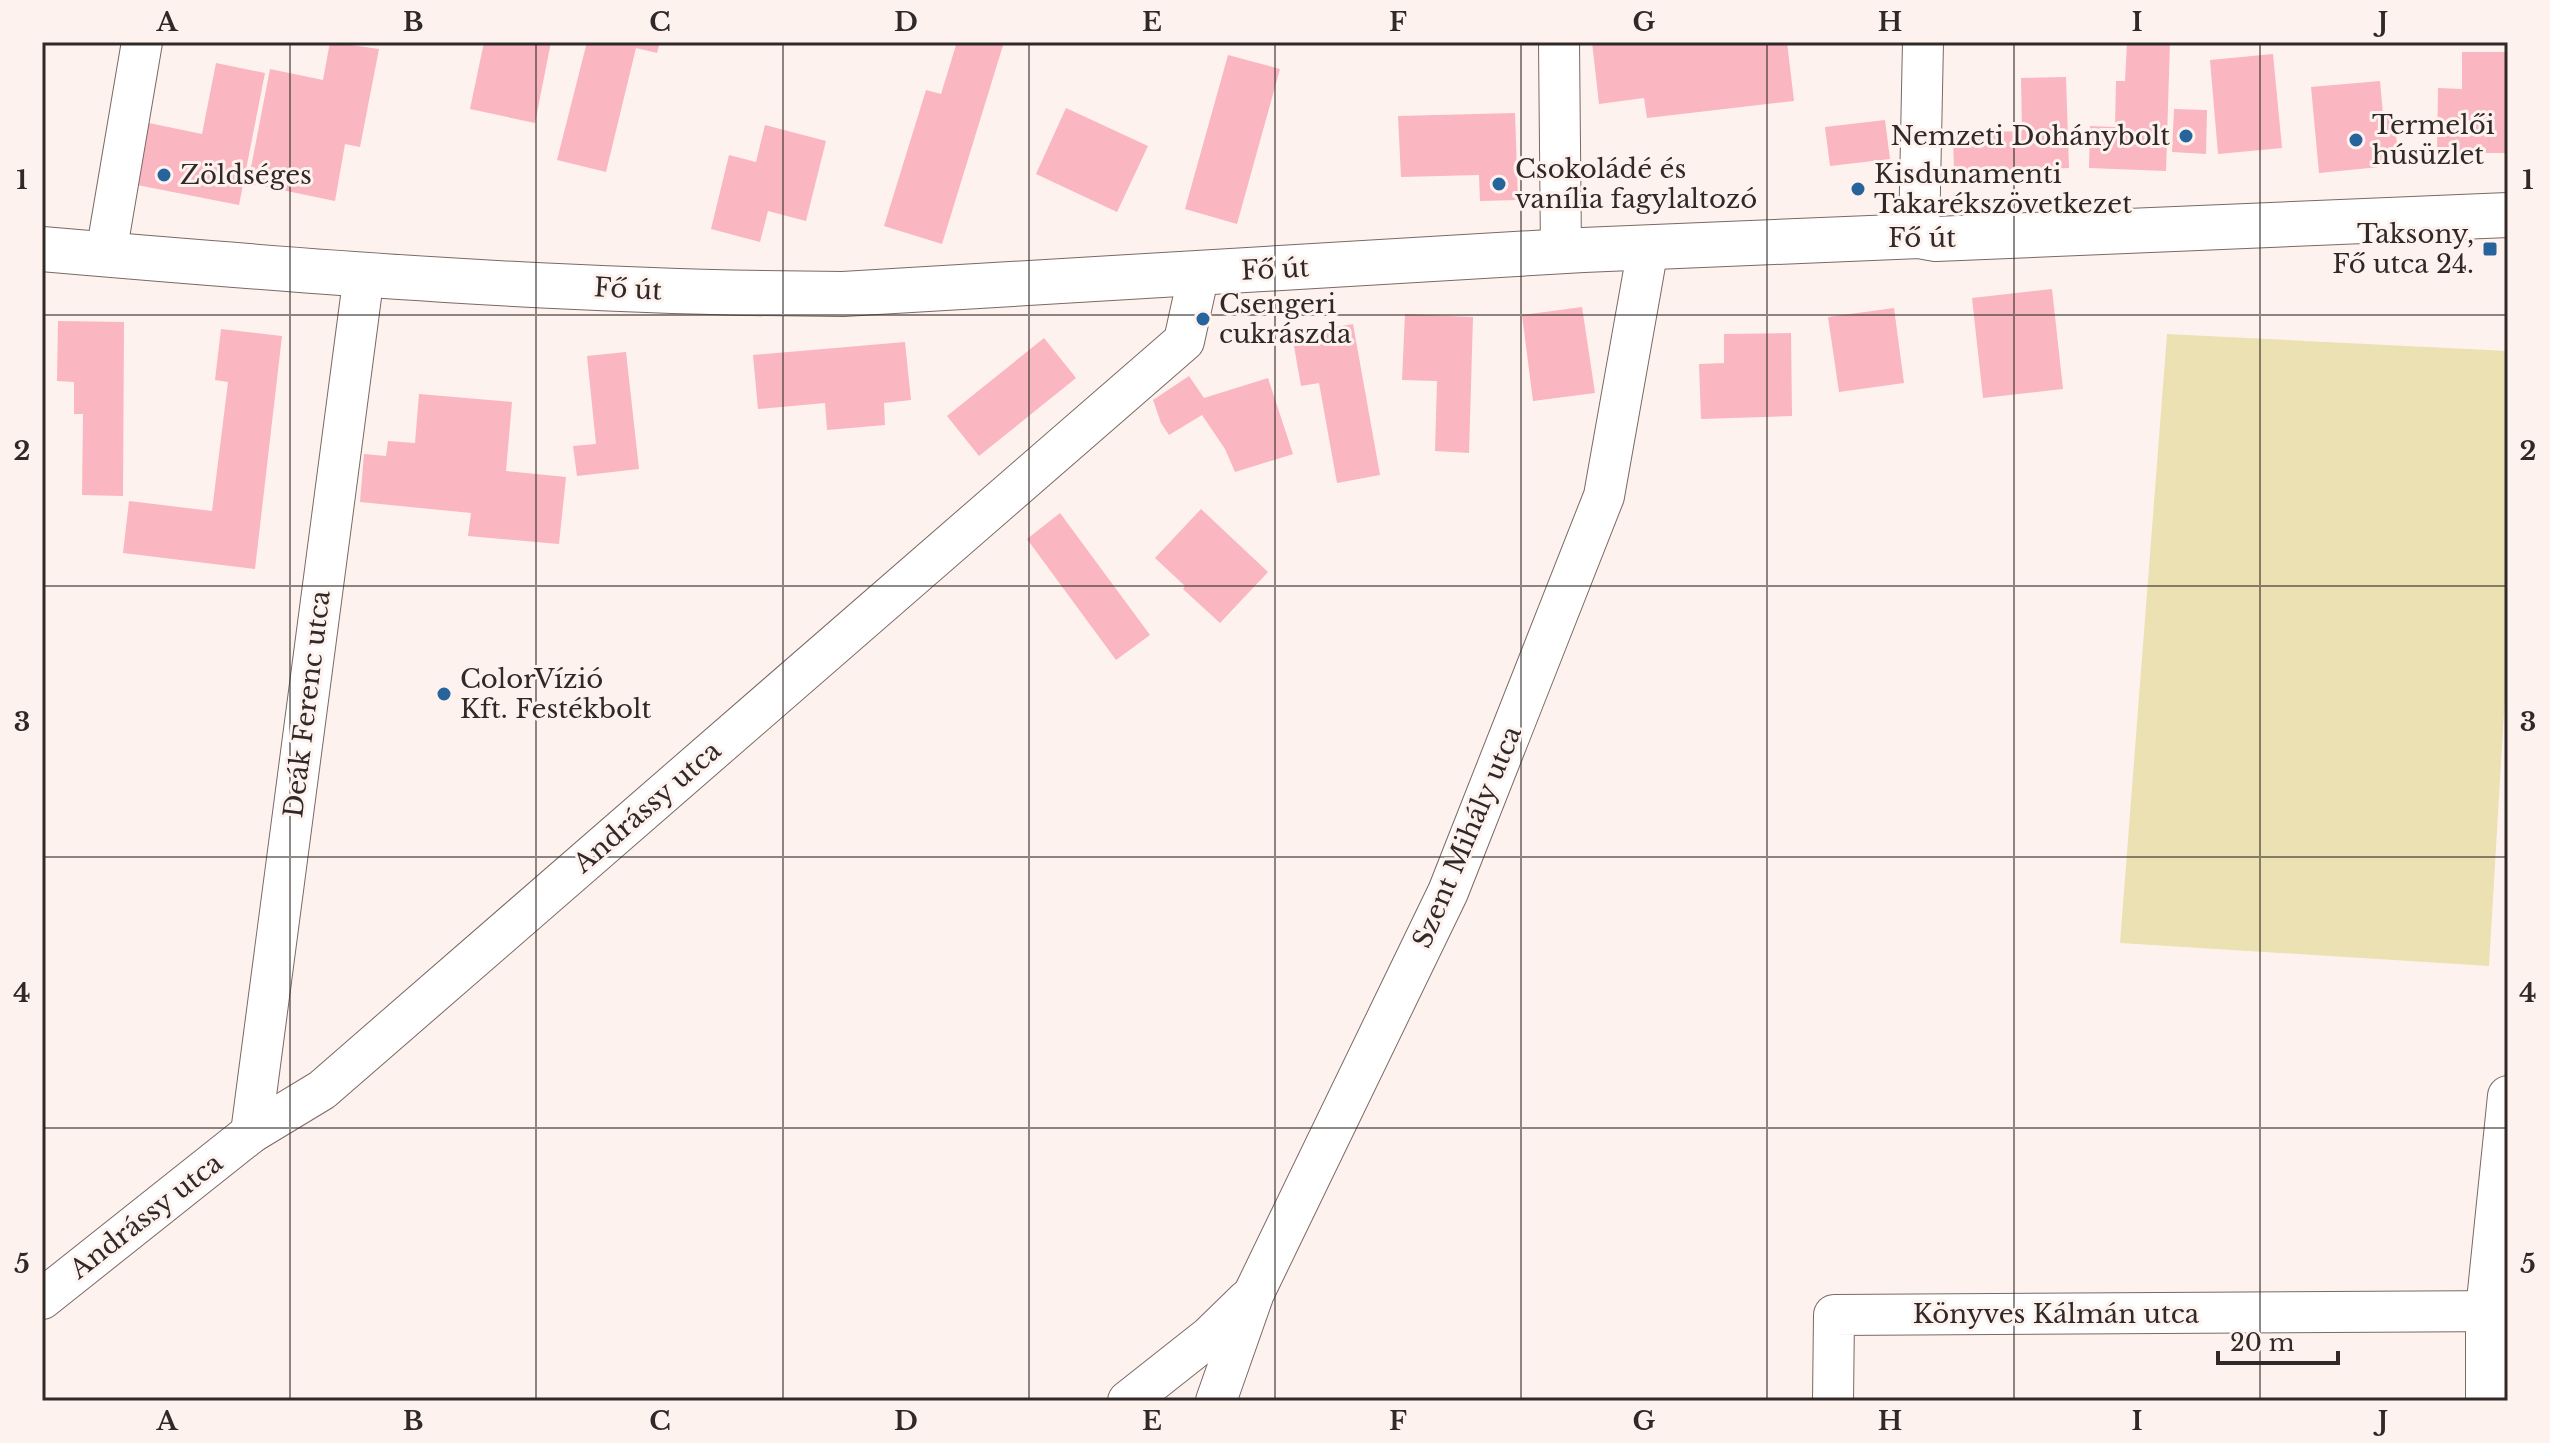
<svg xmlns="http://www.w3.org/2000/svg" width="2550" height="1443" viewBox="0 0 2550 1443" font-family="'Libre Baskerville',serif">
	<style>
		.pitch { fill: #ece1b2 }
		.building { fill: #fab6c1 }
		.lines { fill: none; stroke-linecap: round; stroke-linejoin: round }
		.minor-casing { stroke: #7a6964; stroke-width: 42 }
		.primary-casing { stroke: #7a6964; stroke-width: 46 }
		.minor { stroke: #fff; stroke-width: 40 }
		.primary { stroke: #fff; stroke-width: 44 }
		.grid { fill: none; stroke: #302927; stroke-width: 2; stroke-opacity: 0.55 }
		.poi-dot { fill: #27649b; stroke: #fef2ef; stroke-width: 3 }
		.labels { text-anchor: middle; stroke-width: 6; stroke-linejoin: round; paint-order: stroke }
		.poi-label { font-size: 26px; fill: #302927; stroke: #fef2ef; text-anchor: start }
		.street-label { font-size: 26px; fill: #302927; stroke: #fef2ef }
		.neatline { fill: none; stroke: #302927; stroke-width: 3 }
		.grid-label { font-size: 26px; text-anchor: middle; font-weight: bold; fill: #302927 }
	</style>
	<rect width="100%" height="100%" fill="#fef2ef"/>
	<path class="pitch" d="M2167 334 2508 351V645L2489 966 2120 943Z"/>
	<g class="building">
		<path d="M330 42 379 49 360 147 345 144 335 201 248 183 270 69 323 80Z"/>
		<path d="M484 42H551L535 123 470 109Z"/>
		<path d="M587 42H660L657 53 636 48 606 172 557 160Z"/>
		<path d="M957 42H1004L942 244 884 226 926 90 941 94Z"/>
		<path d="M1592 42H1787L1794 101 1647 118 1644 98 1599 104Z"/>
		<path d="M2127 42H2170L2166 171 2089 168 2090 126 2115 127 2116 81H2125Z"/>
		<path d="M2462 52H2508V153H2437L2438 88 2462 89Z"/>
		<path d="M2273 54 2282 148 2218 154 2210 60Z"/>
		<path d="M1228 55 1280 69 1237 224 1185 209Z"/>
		<path d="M216 63 265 73 239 205 132 184 144 122 202 134Z"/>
		<path d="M2066 77 2069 168 1954 172 1953 133 2022 131 2021 78Z"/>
		<path d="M2380 81 2383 115 2394 114 2399 165 2319 173 2311 87Z"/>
		<path d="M1066 108 1148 146 1117 212 1036 174Z"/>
		<path d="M2174 109 2207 110 2206 154 2172 152Z"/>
		<path d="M1515 113 1518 200 1480 201 1479 175 1401 177 1398 116Z"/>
		<path d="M1885 120 1890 159 1830 166 1825 127Z"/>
		<path d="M765 125 826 141 806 221 768 211 760 242 711 229 729 155 756 162Z"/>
		<path d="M2052 289 2063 389 1983 398 1972 298Z"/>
		<path d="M1582 307 1595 393 1533 401 1522 315Z"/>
		<path d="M1894 308 1904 383 1839 392 1828 317Z"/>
		<path d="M1405 314 1473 317 1469 453 1435 451 1437 381 1402 380Z"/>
		<path d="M58 321 124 322 123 496 82 495 83 414H74V382L57 381Z"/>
		<path d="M1353 324 1380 475 1337 483 1319 383 1301 386 1292 335Z"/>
		<path d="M221 329 282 336 255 569 123 553 129 501 212 511 228 382 215 380Z"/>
		<path d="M1791 333 1792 416 1701 419 1699 364 1724 363V334Z"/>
		<path d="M1044 338 1076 378 979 456 947 416Z"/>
		<path d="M905 342 911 400 884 403 885 425 827 430 825 403 758 409 753 355Z"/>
		<path d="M626 352 639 469 577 476 573 446 596 444 587 356Z"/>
		<path d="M1189 376 1204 398 1268 378 1293 454 1235 472 1225 449 1202 415 1169 435 1161 423 1153 400Z"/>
		<path d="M419 394 512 402 506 471 566 477 559 544 468 536 471 513 360 502 364 454 386 456 388 441 415 443Z"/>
		<path d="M1201 509 1268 572 1220 623 1183 589 1185 586 1155 558Z"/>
		<path d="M1060 513 1150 635 1116 660 1027 539Z"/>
	</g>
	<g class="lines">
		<defs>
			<g id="minor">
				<path d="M1559 42 1561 252"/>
				<path d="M1919 236 1923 42"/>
				<path d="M106 254 142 42"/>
				<path d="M251 1133 364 274"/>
				<path d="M42 1299 251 1133 322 1090 1184 341 1199 273"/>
				<path d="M1128 1401 1209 1337 1247 1300"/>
				<path d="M1216 1401 1254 1293 1448 892 1604 496 1648 248"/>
				<path d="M1833 1401 1834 1315 2508 1311"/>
				<path d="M2486 1401V1311L2508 1096"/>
			</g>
			<path id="primary" d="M42 249C308 272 575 293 843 294L1583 250 1919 236 1936 239 2508 215"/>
		</defs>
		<use href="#minor" class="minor-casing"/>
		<use href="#primary" class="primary-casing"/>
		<use href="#minor" class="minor"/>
		<use href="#primary" class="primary"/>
	</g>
	<path class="grid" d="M290 42V1401M536 42V1401M783 42V1401M1029 42V1401M1275 42V1401M1521 42V1401M1767 42V1401M2014 42V1401M2260 42V1401M42 315H2508M42 586H2508M42 857H2508M42 1128H2508"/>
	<g class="poi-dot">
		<circle cx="2186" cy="136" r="8"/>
		<circle cx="2356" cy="140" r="8"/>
		<circle cx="164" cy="175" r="8"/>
		<circle cx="1499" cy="184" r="8"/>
		<circle cx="1858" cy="189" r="8"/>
		<rect x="2482" y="241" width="16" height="16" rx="4"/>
		<circle cx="1203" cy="319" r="8"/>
		<circle cx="444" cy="694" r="8"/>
	</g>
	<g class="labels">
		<g class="poi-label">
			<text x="2372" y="134">Termelői<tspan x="2372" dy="30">húsüzlet</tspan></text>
			<text x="2170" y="145" text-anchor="end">Nemzeti Dohánybolt</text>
			<text x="1515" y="178">Csokoládé és<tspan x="1515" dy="30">vanília fagylaltozó</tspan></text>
			<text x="1874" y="183">Kisdunamenti<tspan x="1874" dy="30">Takarékszövetkezet</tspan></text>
			<text x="180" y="184">Zöldséges</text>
			<text x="2474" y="243" text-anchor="end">Taksony,<tspan x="2474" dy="30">Fő utca 24.</tspan></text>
			<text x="1219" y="313">Csengeri<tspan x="1219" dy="30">cukrászda</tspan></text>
			<text x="460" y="688">ColorVízió<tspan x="460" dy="30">Kft. Festékbolt</tspan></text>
		</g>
		<g class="street-label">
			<text x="1922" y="247">Fő út</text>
			<text transform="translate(1275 269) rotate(-3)" y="9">Fő út</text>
			<text transform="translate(628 289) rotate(3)" y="9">Fő út</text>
			<text transform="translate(307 704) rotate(-83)" y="9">Deák Ferenc utca</text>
			<text transform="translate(647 807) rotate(-41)" y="9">Andrássy utca</text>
			<text transform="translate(1467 837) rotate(-67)" y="9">Szent Mihály utca</text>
			<text transform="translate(146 1216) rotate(-38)" y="9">Andrássy utca</text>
			<text x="2056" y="1323">Könyves Kálmán utca</text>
		</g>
	</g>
	<rect width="2550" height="1443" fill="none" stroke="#fef2ef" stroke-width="88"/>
	<path d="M2218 1351v12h120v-12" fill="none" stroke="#302927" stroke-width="4"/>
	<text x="2230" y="1351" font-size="24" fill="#302927" stroke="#fef2ef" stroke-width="6" paint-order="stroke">20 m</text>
	<rect x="44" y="44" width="2462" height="1355" class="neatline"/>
	<g class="grid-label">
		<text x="167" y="31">A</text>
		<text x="413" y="31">B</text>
		<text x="660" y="31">C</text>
		<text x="906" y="31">D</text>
		<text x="1152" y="31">E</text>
		<text x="1398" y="31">F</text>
		<text x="1644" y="31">G</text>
		<text x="1890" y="31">H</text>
		<text x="2137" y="31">I</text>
		<text x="2383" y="31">J</text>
		<text x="22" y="189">1</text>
		<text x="2528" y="189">1</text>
		<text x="22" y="460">2</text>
		<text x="2528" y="460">2</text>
		<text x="22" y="731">3</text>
		<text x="2528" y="731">3</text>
		<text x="22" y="1002">4</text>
		<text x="2528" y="1002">4</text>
		<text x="22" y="1273">5</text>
		<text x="2528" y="1273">5</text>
		<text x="167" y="1430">A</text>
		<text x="413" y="1430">B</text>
		<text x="660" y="1430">C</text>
		<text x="906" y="1430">D</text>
		<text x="1152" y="1430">E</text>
		<text x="1398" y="1430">F</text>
		<text x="1644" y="1430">G</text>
		<text x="1890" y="1430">H</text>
		<text x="2137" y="1430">I</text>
		<text x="2383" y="1430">J</text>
	</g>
</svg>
